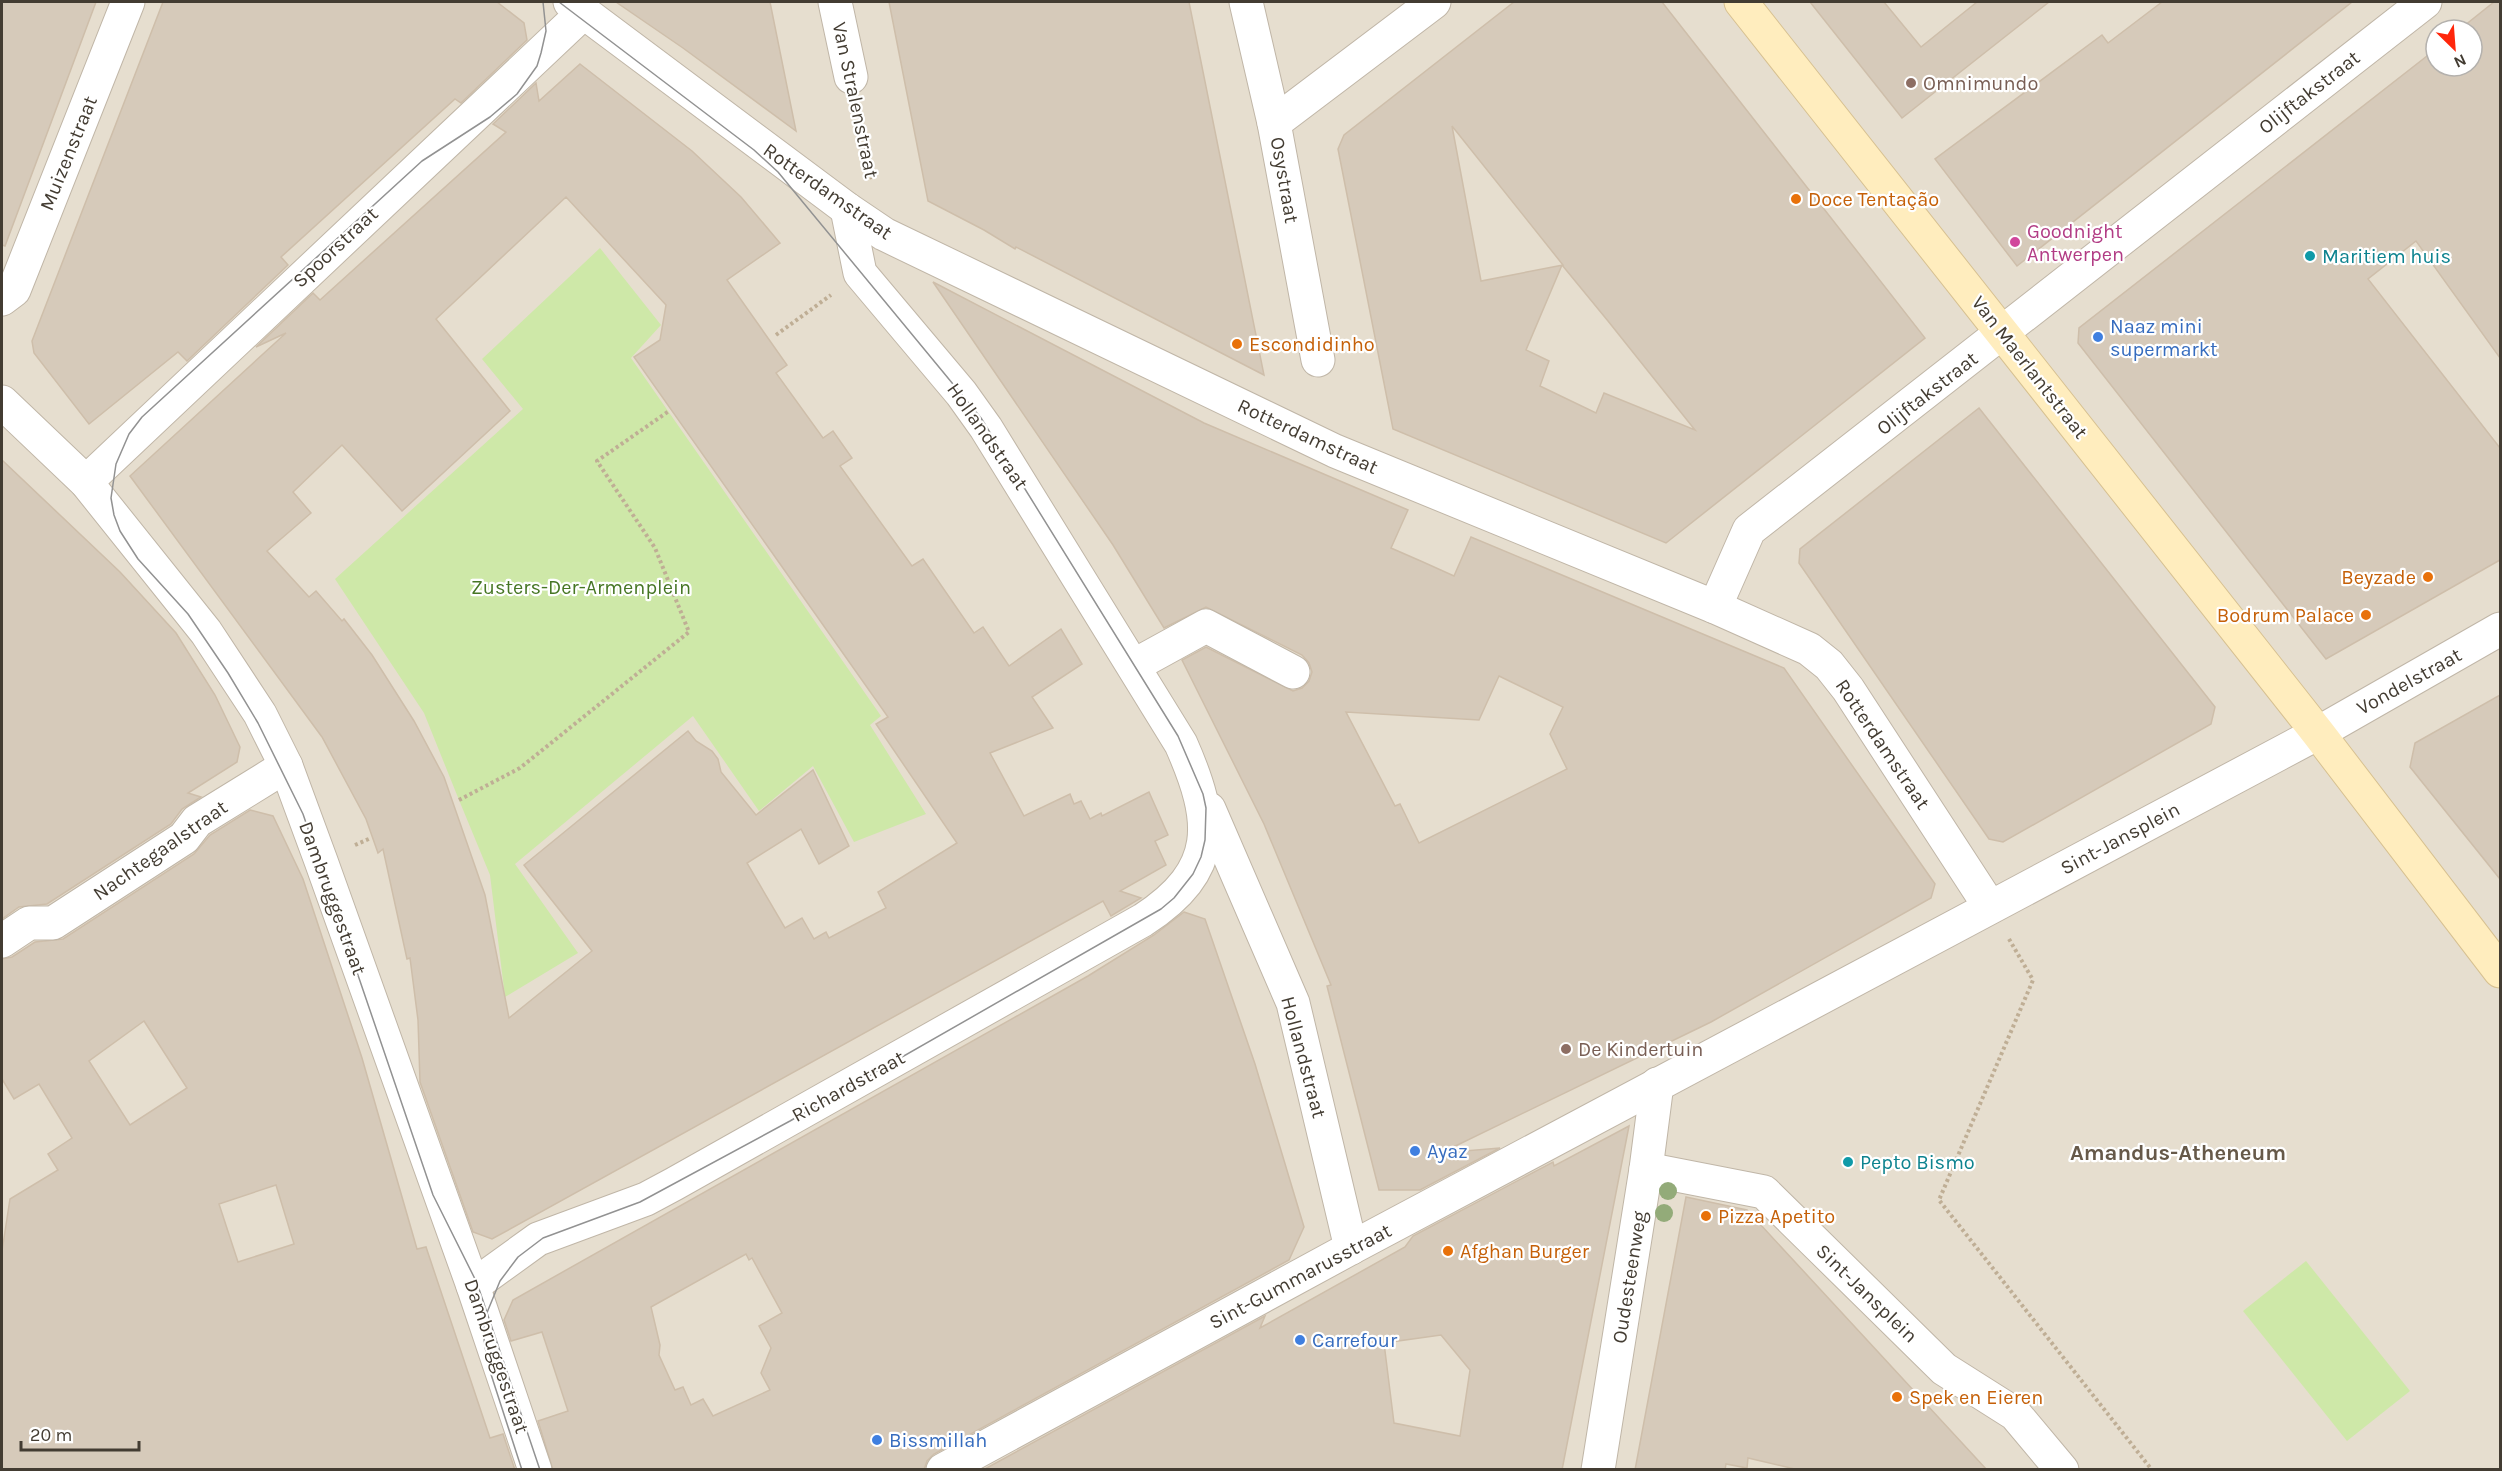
<svg xmlns="http://www.w3.org/2000/svg" width="2502" height="1471" viewBox="0 0 2502 1471" font-family="Karla,sans-serif">
	<style>
		.residential { fill: #e6decf; fill-rule: evenodd }
		.green { fill: #cee8a8 }
		.building { fill: #d6caba; stroke: #cebeaa; stroke-width: 1.5; fill-rule: evenodd }
		.lines { fill: none; stroke-linecap: round; stroke-linejoin: round }
		.street-casing { stroke: #c0b6a7; stroke-width: 35 }
		.secondary-casing { stroke: #d7c191; stroke-width: 35 }
		.path { stroke: #bfae95; stroke-width: 4; stroke-dasharray: 3 3; stroke-linecap: butt }
		.street { stroke: #fff; stroke-width: 33 }
		.secondary { stroke: #ffedbe; stroke-width: 33 }
		.tram { stroke: #929292; stroke-width: 1.5 }
		.tree { fill: #93ab79 }
		.education-dot { fill: #8d6e63; stroke: #fff; stroke-width: 2 }
		.food-dot { fill: #e8710a; stroke: #fff; stroke-width: 2 }
		.hotel-dot { fill: #d1479c; stroke: #fff; stroke-width: 2 }
		.culture-dot { fill: #0f9aa8; stroke: #fff; stroke-width: 2 }
		.shop-dot { fill: #3f7fe0; stroke: #fff; stroke-width: 2 }
		.labels { text-anchor: middle; stroke-width: 4.5; stroke-linejoin: round; paint-order: stroke }
		.education-label { font-size: 20px; fill: #785e54; stroke: #fff; text-anchor: start }
		.street-label { font-size: 20px; fill: #433c32; stroke: #fff }
		.food-label { font-size: 20px; fill: #c56008; stroke: #fff; text-anchor: start }
		.hotel-label { font-size: 20px; fill: #b23c85; stroke: #fff; text-anchor: start }
		.culture-label { font-size: 20px; fill: #0d838f; stroke: #fff; text-anchor: start }
		.shop-label { font-size: 20px; fill: #366cbe; stroke: #fff; text-anchor: start }
		.park-label { font-size: 20px; fill: #467624; stroke: #fff }
		.quarter-label { font-size: 22px; font-weight: bold; fill: #665949; stroke: #fff }
	</style>
	<rect width="100%" height="100%" fill="#f2ece1"/>
	<path class="residential" d="M2 2H2500V1469H2ZM2436 30H2472V66H2436Z"/>
	<g class="green">
		<path d="M600 248 661 325 631 358 881 716 870 725 926 814 854 842 813 766 759 811 693 716 515 864 578 953 505 997 490 875 459 800 424 713 335 579 523 409 482 359Z"/>
		<path d="M2306 1261 2410 1391 2347 1441 2243 1311Z"/>
	</g>
	<g class="building">
		<path d="M2 2H96L5 246 2 245Z"/>
		<path d="M163 2H497L524 23 527 40 461 103 455 99 281 257 288 265 187 361 178 352 89 424 34 353 32 341Z"/>
		<path d="M616 2H770L796 131 683 48Z"/>
		<path d="M889 2H1189L1264 375 1016 247 1015 249 984 230 928 201Z"/>
		<path d="M1514 2H1662L1925 338 1666 543 1393 429 1338 149 1344 135ZM1452 126 1563 265 1481 281ZM1562 265 1608 321 1695 430 1604 393 1596 413 1540 386 1549 361 1526 350Z"/>
		<path d="M1810 2H1884L1921 47 1977 2H2049L1902 118Z"/>
		<path d="M2162 2H2352L2017 266 1935 159 2102 35 2108 43Z"/>
		<path d="M2494 2H2500V358L2416 241 2368 279 2500 448V560L2326 659 2078 343 2079 328 2436 49V66H2472V30H2459Z"/>
		<path d="M580 64 692 151 741 197 780 243 727 280 787 365 776 373 823 438 833 431 852 458 840 466 912 566 923 559 974 633 983 627 1009 666 1061 629 1082 664 1032 697 1053 728 990 753 1024 816 1070 794 1074 804 1081 801 1090 819 1101 813 1102 816 1149 792 1168 835 1155 841 1166 865 1120 891 1141 898 1111 916 1103 901 492 1239 473 1232 420 1082 418 1020 410 958 407 959 383 849 378 853 366 819 322 737 130 476 286 333 256 347 313 293 320 300 506 132 493 124 536 83 539 101ZM566 197 666 305 660 340 634 357 888 717 876 724 957 843 878 892 886 908 829 938 826 932 814 939 802 918 785 928 747 863 801 829 819 864 849 846 813 770 756 815 721 772 718 759 712 751 696 741 688 731 524 865 592 951 509 1018 485 895 444 777 414 721 372 655 344 619 342 621 316 591 309 597 267 551 311 513 293 492 342 445 402 511 510 411 436 319Z"/>
		<path d="M933 282 1204 423 1408 510 1391 548 1423 562 1454 576 1471 537 1784 668 1935 884 1931 898 1711 1022 1441 1153 1500 1148 1420 1190H1379L1327 986 1331 985 1264 824 1182 660 1206 647 1293 691 1302 688 1309 681 1312 672 1309 663 1302 655 1206 607 1164 628 1113 545ZM1499 676 1563 707 1550 734 1567 769 1419 843 1400 804 1395 806 1346 712 1479 720Z"/>
		<path d="M1979 408 2215 707 2211 724 2003 842 1989 839 1799 563 1800 549Z"/>
		<path d="M2 460 120 572 176 633 215 695 240 747 237 762 188 793 201 797 182 809 171 824 47 904 19 907 2 919Z"/>
		<path d="M2500 695V879L2410 767 2415 743Z"/>
		<path d="M250 810 273 816 303 879 362 1058 417 1249 426 1247 490 1438 503 1434 515 1470H2V1251L10 1199 58 1170 48 1154 72 1138 39 1084 14 1099 2 1079V959L12 957 35 942 63 939 194 854 210 835ZM144 1021 187 1088 130 1125 89 1061ZM276 1185 294 1244 238 1262 219 1204Z"/>
		<path d="M1184 912 1205 919 1255 1064 1304 1227 1289 1260 934 1454 927 1461 924 1470H553L538 1421 568 1411 542 1332 511 1341 504 1320 513 1300 1088 976 1154 935ZM746 1254 749 1260 752 1258 782 1313 759 1326 771 1348 761 1373 770 1390 713 1416 703 1399 691 1405 683 1387 675 1390 659 1355 660 1345 651 1307Z"/>
		<path d="M1629 1126 1562 1470H983L1265 1316 1260 1328 1405 1247 1413 1236 1553 1162 1554 1166ZM1441 1335 1470 1370 1460 1436 1394 1423 1384 1343Z"/>
		<path d="M1686 1197 1747 1210 1987 1470H1799L1748 1458 1747 1468 1726 1464 1725 1470H1635Z"/>
	</g>
	<g class="lines">
		<defs>
			<g id="street">
				<path d="M570 2 847 209 884 234 1335 451 1715 607 1809 649 1829 665 1848 689 1990 907"/>
				<path d="M835 2 851 77"/>
				<path d="M1246 2 1274 123 1318 360"/>
				<path d="M1274 123 1434 2"/>
				<path d="M2 299 14 290 128 2"/>
				<path d="M2 402 86 482 206 632 260 714 286 766 321 861 473 1286 535 1470"/>
				<path d="M86 482 584 12"/>
				<path d="M1715 607 1749 530 2425 2"/>
				<path d="M1135 665 1206 626 1293 672"/>
				<path d="M1209 809 1293 1003 1351 1248"/>
				<path d="M2 941 29 923H53L184 838 197 821 286 766"/>
				<path d="M1646 1169 1764 1192 1944 1369 2015 1414 2062 1470"/>
				<path d="M473 1286 538 1239 646 1199 674 1184 1143 920C1220 870 1215 821 1181 744L986 428 961 393 860 273 847 209"/>
				<path d="M943 1470 1351 1248 2318 733 2500 629"/>
				<path d="M1598 1470 1646 1169 1657 1084"/>
			</g>
			<path id="secondary" d="M1741 2 2318 733 2500 971"/>
		</defs>
		<use href="#street" class="street-casing"/>
		<use href="#secondary" class="secondary-casing"/>
		<g class="path">
			<path d="M858 113 872 179"/>
			<path d="M776 335 831 295"/>
			<path d="M459 800 520 768 689 632 655 548 597 461 669 411"/>
			<path d="M355 845 371 838"/>
			<path d="M2009 939 2033 980 1939 1200 2152 1470"/>
		</g>
		<use href="#street" class="street"/>
		<use href="#secondary" class="secondary"/>
		<g class="tram">
			<path d="M522 1470 488 1365 483 1333 486 1315 500 1281 518 1257 543 1238 640 1202 790 1121 1161 909 1174 898 1193 874 1201 857 1205 840 1206 808 1203 794 1178 736 981 418 778 172 754 150 559 2"/>
			<path d="M540 1470 477 1283 433 1195 303 814 258 723 228 673 188 614 138 559 120 531 114 515 111 498 116 464 129 434 142 417 422 161 490 117 517 94 537 66 541 53 546 31 543 2"/>
		</g>
	</g>
	<g class="tree">
		<circle cx="1668" cy="1191" r="9"/>
		<circle cx="1664" cy="1213" r="9"/>
	</g>
	<g class="education-dot">
		<circle cx="1911" cy="83" r="6"/>
		<circle cx="1566" cy="1049" r="6"/>
	</g>
	<g class="food-dot">
		<circle cx="1796" cy="199" r="6"/>
		<circle cx="1237" cy="344" r="6"/>
		<circle cx="2428" cy="577" r="6"/>
		<circle cx="2366" cy="615" r="6"/>
		<circle cx="1706" cy="1216" r="6"/>
		<circle cx="1448" cy="1251" r="6"/>
		<circle cx="1897" cy="1397" r="6"/>
	</g>
	<circle class="hotel-dot" cx="2015" cy="242" r="6"/>
	<g class="culture-dot">
		<circle cx="2310" cy="256" r="6"/>
		<circle cx="1848" cy="1162" r="6"/>
	</g>
	<g class="shop-dot">
		<circle cx="2098" cy="337" r="6"/>
		<circle cx="1415" cy="1151" r="6"/>
		<circle cx="1300" cy="1340" r="6"/>
		<circle cx="877" cy="1440" r="6"/>
	</g>
	<g class="labels">
		<g class="education-label">
			<text x="1923" y="90">Omnimundo</text>
			<text x="1578" y="1056">De Kindertuin</text>
		</g>
		<g class="street-label">
			<text transform="translate(2309 92) rotate(-38)" y="7">Olijftakstraat</text>
			<text transform="translate(856 100) rotate(78)" y="7">Van Stralenstraat</text>
			<text transform="translate(68 153) rotate(-68)" y="7">Muizenstraat</text>
			<text transform="translate(1285 180) rotate(80)" y="7">Osystraat</text>
			<text transform="translate(828 191) rotate(35)" y="7">Rotterdamstraat</text>
			<text transform="translate(335 247) rotate(-43)" y="7">Spoorstraat</text>
			<text transform="translate(2030 367) rotate(52)" y="7">Van Maerlantstraat</text>
			<text transform="translate(1927 393) rotate(-38)" y="7">Olijftakstraat</text>
			<text transform="translate(988 436) rotate(55)" y="7">Hollandstraat</text>
			<text transform="translate(1308 436) rotate(25)" y="7">Rotterdamstraat</text>
			<text transform="translate(2409 681) rotate(-29)" y="7">Vondelstraat</text>
			<text transform="translate(1883 744) rotate(56)" y="7">Rotterdamstraat</text>
			<text transform="translate(2120 838) rotate(-28)" y="7">Sint-Jansplein</text>
			<text transform="translate(160 850) rotate(-35)" y="7">Nachtegaalstraat</text>
			<text transform="translate(333 898) rotate(70)" y="7">Dambruggestraat</text>
			<text transform="translate(1304 1057) rotate(75)" y="7">Hollandstraat</text>
			<text transform="translate(848 1086) rotate(-29)" y="7">Richardstraat</text>
			<text transform="translate(1300 1276) rotate(-28)" y="7">Sint-Gummarusstraat</text>
			<text transform="translate(1629 1277) rotate(-81)" y="7">Oudesteenweg</text>
			<text transform="translate(1867 1293) rotate(44)" y="7">Sint-Jansplein</text>
			<text transform="translate(497 1356) rotate(71)" y="7">Dambruggestraat</text>
		</g>
		<g class="food-label">
			<text x="1808" y="206">Doce Tentação</text>
			<text x="1249" y="351">Escondidinho</text>
			<text x="2416" y="584" text-anchor="end">Beyzade</text>
			<text x="2354" y="622" text-anchor="end">Bodrum Palace</text>
			<text x="1718" y="1223">Pizza Apetito</text>
			<text x="1460" y="1258">Afghan Burger</text>
			<text x="1909" y="1404">Spek en Eieren</text>
		</g>
		<g class="hotel-label">
			<text x="2027" y="238">Goodnight<tspan x="2027" dy="23">Antwerpen</tspan></text>
		</g>
		<g class="culture-label">
			<text x="2322" y="263">Maritiem huis</text>
			<text x="1860" y="1169">Pepto Bismo</text>
		</g>
		<g class="shop-label">
			<text x="2110" y="333">Naaz mini<tspan x="2110" dy="23">supermarkt</tspan></text>
			<text x="1427" y="1158">Ayaz</text>
			<text x="1312" y="1347">Carrefour</text>
			<text x="889" y="1447">Bissmillah</text>
		</g>
		<g class="park-label">
			<text x="581" y="594">Zusters-Der-Armenplein</text>
		</g>
		<g class="quarter-label">
			<text x="2178" y="1160">Amandus-Atheneum</text>
		</g>
	</g>
	<rect width="2502" height="1471" fill="none" stroke="#433c32" stroke-width="6"/>
	<g transform="translate(2454 48) rotate(155)"><circle r="28" fill="#ffffff" stroke="#b4b1ad" stroke-width="1.5"/>
	<path d="M0-4.5L10 22L0 15L-10 22Z" fill="#ff260b"/>
	<text y="-9" font-size="16" font-weight="bold" text-anchor="middle" fill="#433c32">N</text>
	</g>
	<path d="M21 1441v9h118v-9" fill="none" stroke="#433c32" stroke-width="3"/>
	<text x="30" y="1441" font-size="18" fill="#433c32" stroke="#ffffff" stroke-width="4.5" paint-order="stroke">20 m</text>
</svg>
